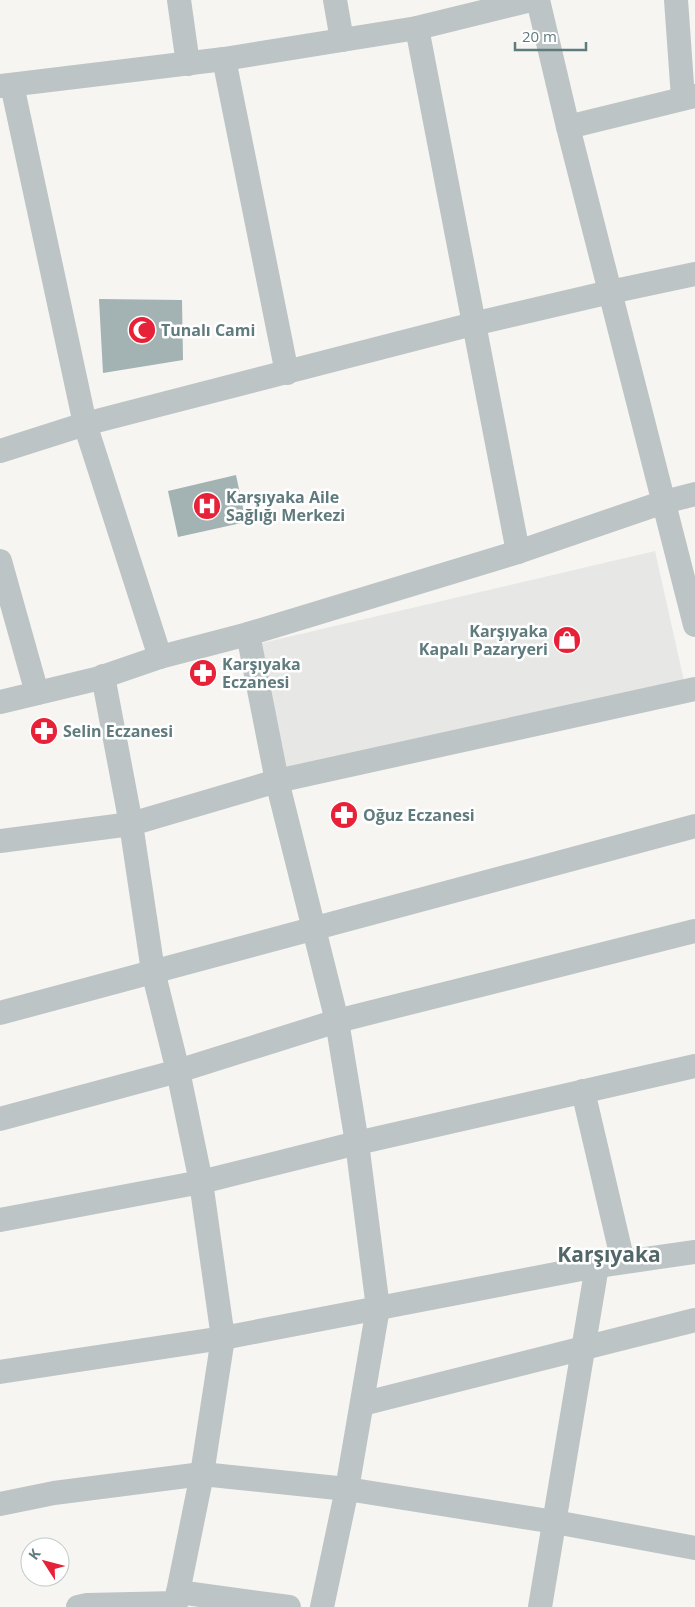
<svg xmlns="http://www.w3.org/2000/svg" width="695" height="1607" viewBox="0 0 695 1607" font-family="'Open Sans',sans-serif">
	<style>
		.built { fill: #e7e7e6 }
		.building { fill: #a3b2b2 }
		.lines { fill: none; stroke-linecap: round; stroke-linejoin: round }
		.street { stroke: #bcc4c5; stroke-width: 24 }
		.labels { text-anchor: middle; stroke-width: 5; stroke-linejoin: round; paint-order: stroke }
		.poi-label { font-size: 16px; font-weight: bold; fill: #607b7e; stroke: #fff; text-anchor: start }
		.district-label { font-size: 21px; font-weight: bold; fill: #526769; stroke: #fff }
	</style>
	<rect width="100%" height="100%" fill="#f6f5f2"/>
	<path class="built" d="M655 551 684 681 287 773 258 644Z"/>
	<g class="building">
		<path d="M99 299 182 300 183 360 103 373Z"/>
		<path d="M236 475 246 522 178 537 168 491Z"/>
	</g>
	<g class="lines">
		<g class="street">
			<path d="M179 0 188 64"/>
			<path d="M335 0 342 40"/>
			<path d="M538 0 568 127 695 625"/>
			<path d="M676 0 683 98"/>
			<path d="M417 28 518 552"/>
			<path d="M224 59 287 373"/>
			<path d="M12 85 85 424 160 657"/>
			<path d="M0 86 224 59 342 40 417 28 531 0"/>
			<path d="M568 127 695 96"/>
			<path d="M0 451 85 424 473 324 610 292 695 274"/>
			<path d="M0 561 37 693"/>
			<path d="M248 634 277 781 337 1021 357 1143 378 1308 347 1489 322 1607"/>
			<path d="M103 676 131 824 153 971 178 1071 201 1182 223 1338 202 1474 175 1607"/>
			<path d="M0 702 96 679 160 657 248 634 518 552 664 502 695 494"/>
			<path d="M0 841 131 824 277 781 695 689"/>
			<path d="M0 1013 695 826"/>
			<path d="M583 1091 623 1262"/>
			<path d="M0 1119 178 1071 337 1021 695 931"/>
			<path d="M0 1220 201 1182 357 1143 695 1066"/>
			<path d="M0 1372 223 1338 597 1266 695 1252"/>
			<path d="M362 1404 695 1320"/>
			<path d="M0 1504 54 1493 202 1474 347 1489 555 1522 695 1548"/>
			<path d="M178 1592 289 1607"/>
			<path d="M78 1607 87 1605 176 1603"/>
			<path d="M540 1607 597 1266"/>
		</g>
	</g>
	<defs>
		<symbol id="mosque-disc" viewBox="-11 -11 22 22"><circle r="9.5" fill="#e72137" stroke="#fff"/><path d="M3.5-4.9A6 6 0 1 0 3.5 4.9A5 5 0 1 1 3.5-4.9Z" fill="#fff"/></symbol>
		<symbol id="hospital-disc" viewBox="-11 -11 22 22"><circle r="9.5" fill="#e72137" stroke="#fff"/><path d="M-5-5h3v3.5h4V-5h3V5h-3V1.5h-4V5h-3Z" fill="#fff"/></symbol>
		<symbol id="shop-disc" viewBox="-11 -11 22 22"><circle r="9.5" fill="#e72137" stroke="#fff"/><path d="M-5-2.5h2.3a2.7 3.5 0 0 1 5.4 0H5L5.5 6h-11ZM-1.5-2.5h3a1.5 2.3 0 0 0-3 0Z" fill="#fff"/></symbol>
		<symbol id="pharmacy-disc" viewBox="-11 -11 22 22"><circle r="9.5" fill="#e72137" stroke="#fff"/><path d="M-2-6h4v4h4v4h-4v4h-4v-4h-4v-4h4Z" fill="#fff"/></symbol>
	</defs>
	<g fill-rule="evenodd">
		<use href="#mosque-disc" x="126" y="314" width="32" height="32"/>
		<use href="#hospital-disc" x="191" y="490" width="32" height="32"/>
		<use href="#shop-disc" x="551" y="624" width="32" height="32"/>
		<use href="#pharmacy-disc" x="187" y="657" width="32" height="32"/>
		<use href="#pharmacy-disc" x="28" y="715" width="32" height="32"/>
		<use href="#pharmacy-disc" x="328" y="799" width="32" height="32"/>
	</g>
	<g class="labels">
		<g class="poi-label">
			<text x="161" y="336">Tunalı Cami</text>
			<text x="226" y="503">Karşıyaka Aile<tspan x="226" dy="18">Sağlığı Merkezi</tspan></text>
			<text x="548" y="637" text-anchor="end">Karşıyaka<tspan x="548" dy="18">Kapalı Pazaryeri</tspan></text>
			<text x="222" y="670">Karşıyaka<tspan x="222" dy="18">Eczanesi</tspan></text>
			<text x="63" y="737">Selin Eczanesi</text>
			<text x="363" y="821">Oğuz Eczanesi</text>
		</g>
		<g class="district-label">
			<text x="609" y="1262">Karşıyaka</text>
		</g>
	</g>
	<g transform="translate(45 1562) rotate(306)"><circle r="24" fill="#ffffff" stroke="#bfcacb"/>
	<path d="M0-4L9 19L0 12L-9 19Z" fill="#e72137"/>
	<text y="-8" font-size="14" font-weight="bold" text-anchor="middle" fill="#607b7e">K</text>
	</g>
	<path d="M515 42v8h71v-8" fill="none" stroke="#607b7e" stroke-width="2.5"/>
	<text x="522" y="42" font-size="15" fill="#607b7e" stroke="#ffffff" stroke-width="4" paint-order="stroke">20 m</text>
</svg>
